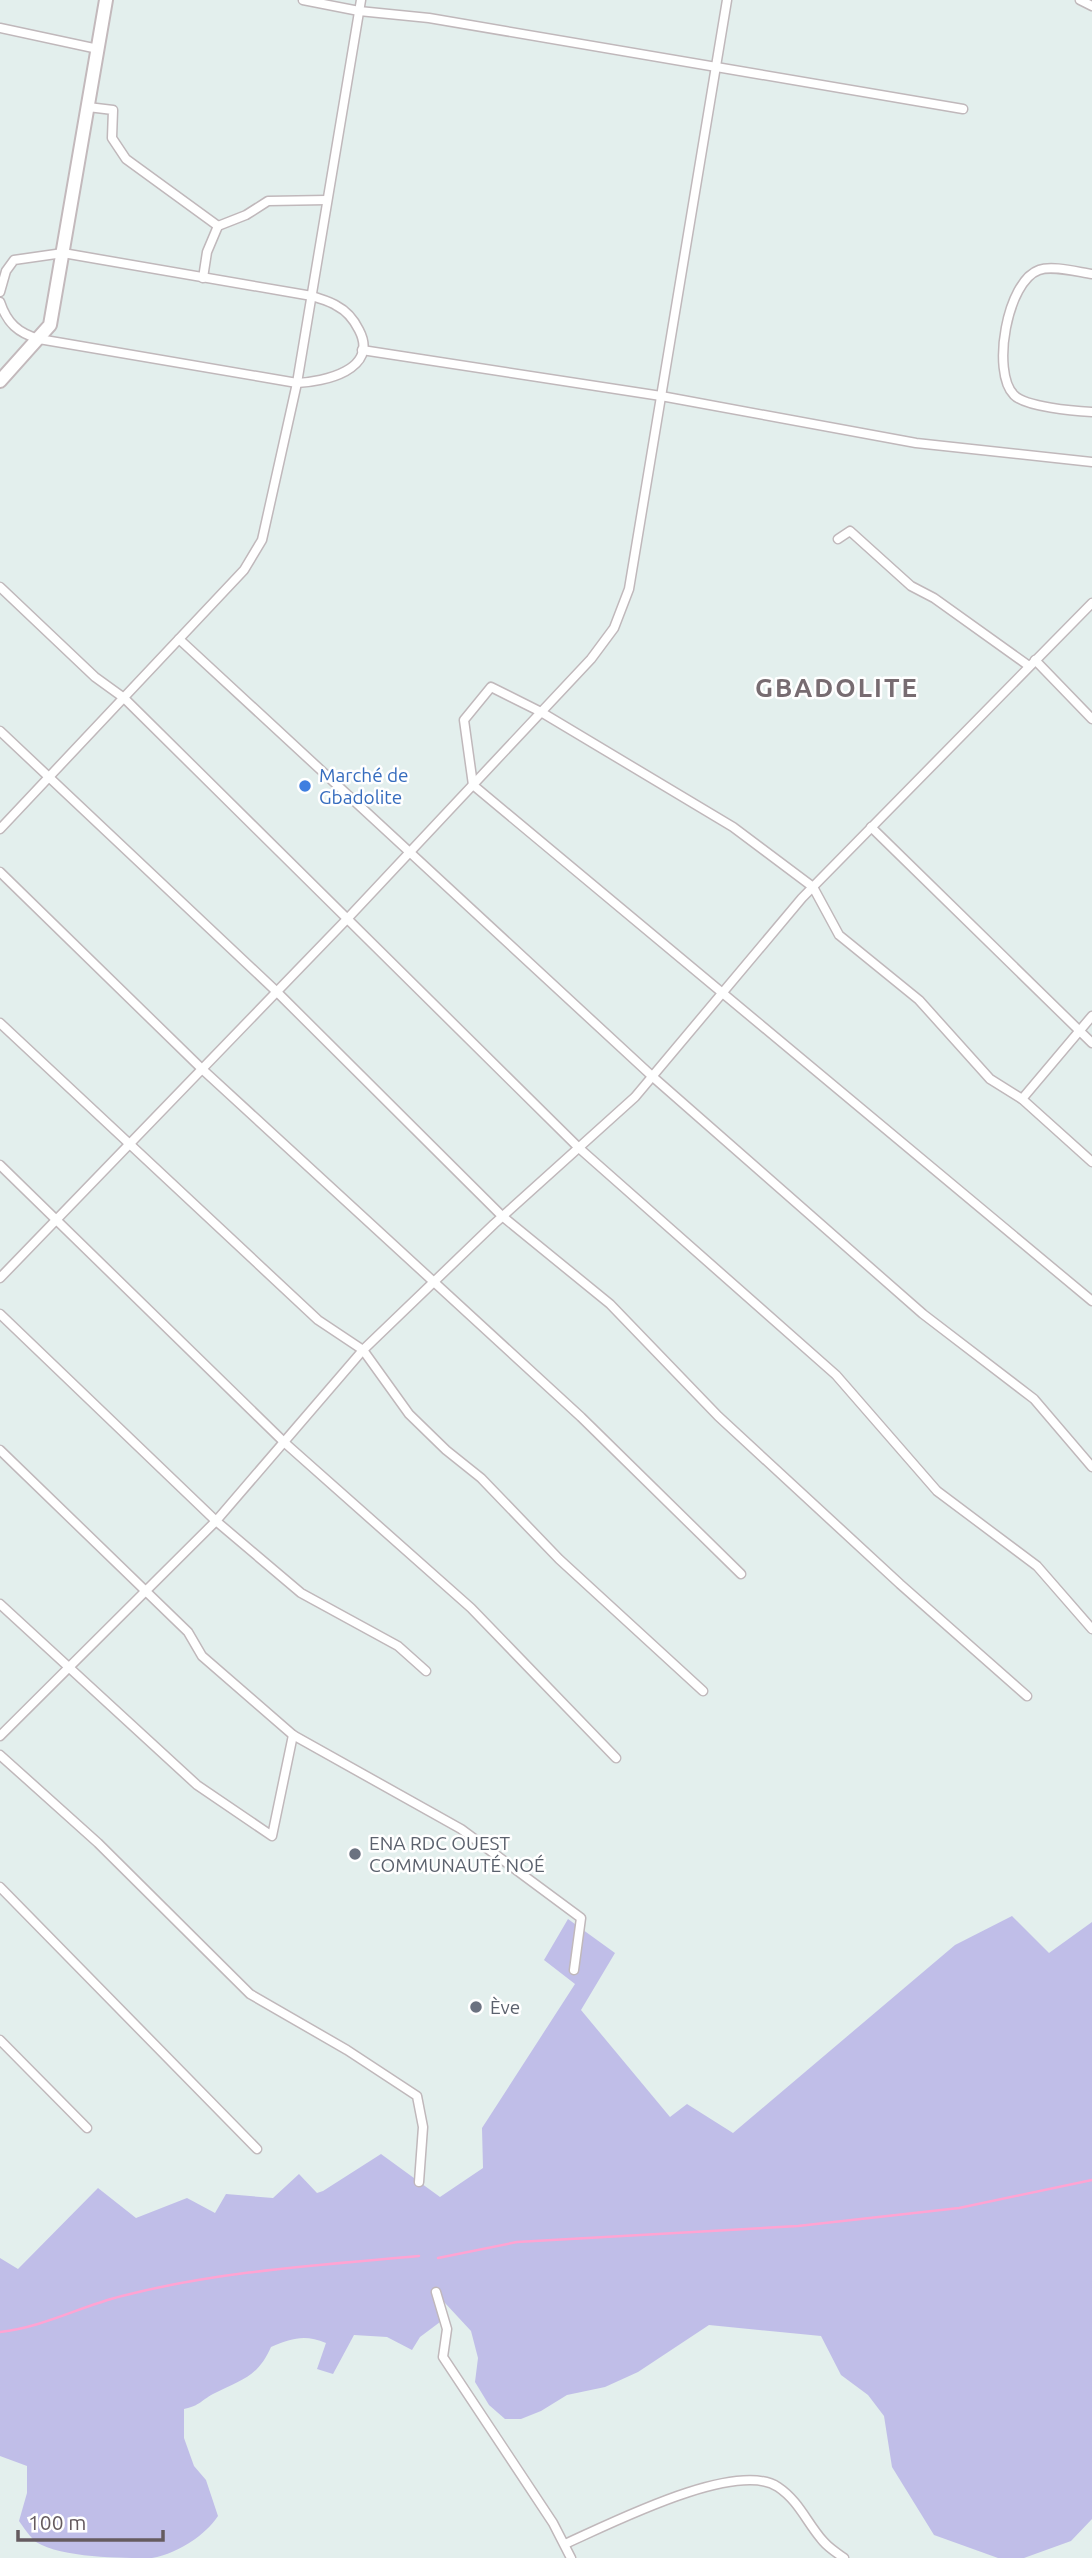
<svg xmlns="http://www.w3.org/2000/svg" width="1092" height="2558" viewBox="0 0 1092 2558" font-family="Ubuntu,sans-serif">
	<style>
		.green { fill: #c0bee8 }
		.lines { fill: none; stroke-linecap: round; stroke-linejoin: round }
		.stream { stroke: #ffa4d3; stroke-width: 2.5 }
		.street-casing { stroke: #c0b8bb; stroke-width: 11 }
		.secondary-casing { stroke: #c3b9bc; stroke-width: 16 }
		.street { stroke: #fff; stroke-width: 8 }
		.secondary { stroke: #fff; stroke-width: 12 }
		.shop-dot { fill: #3f7fe0; stroke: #fff; stroke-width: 2.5 }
		.worship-dot { fill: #6b7280; stroke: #fff; stroke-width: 2.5 }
		.labels { text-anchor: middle; stroke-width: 5; stroke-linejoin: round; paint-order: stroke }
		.shop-label { font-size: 19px; fill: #366cbe; stroke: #fff; text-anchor: start }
		.worship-label { font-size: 19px; fill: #5b616d; stroke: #fff; text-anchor: start }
		.district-label { font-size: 26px; font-weight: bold; letter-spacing: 2px; fill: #776c71; stroke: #fff }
	</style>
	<rect width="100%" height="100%" fill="#e3efed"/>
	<path class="green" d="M1012 1916 1049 1953 1092 1922V2519L1071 2541 1024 2558H998L934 2535 892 2467 884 2416 868 2395 841 2375 821 2336 709 2325 638 2372 605 2387 567 2395 541 2411 521 2419H505L489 2405 475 2382 478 2358 471 2331 432 2289 440 2322 420 2337 412 2350 387 2337 354 2335 333 2374 317 2369 326 2343C305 2334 292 2338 271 2347 258 2377 241 2380 213 2394 200 2401 201 2405 184 2409V2438L194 2466 206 2480 218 2516C205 2536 176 2554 152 2558 121 2558 62 2558 36 2542 30 2537 24 2528 19 2521L27 2493V2466L0 2456V2258L18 2269 98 2188 136 2218 187 2198 215 2213 226 2194 273 2198 299 2174 317 2193 323 2191 381 2154 440 2197 483 2168 482 2128 575 1984 544 1960 568 1919 615 1953 581 2010 670 2117 687 2104 733 2133 955 1945Z"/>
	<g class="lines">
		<g class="stream">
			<path d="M438 2258 517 2242 798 2226 959 2208 1092 2180"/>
			<path d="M0 2332C44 2327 81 2306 122 2296 219 2271 320 2265 419 2256"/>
		</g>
		<defs>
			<g id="street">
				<path d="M303 0 359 11 429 18 963 109"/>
				<path d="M1080 0 1092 6"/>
				<path d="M0 28 98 49"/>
				<path d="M88 107 113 110 112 138 126 159 218 226 207 252 203 278"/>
				<path d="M218 226 246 215 268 201 327 200"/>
				<path d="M1092 274C1078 272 1052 265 1039 270 1007 281 991 372 1014 395 1025 407 1075 411 1092 412"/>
				<path d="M0 292 6 271 14 260 63 253 312 296C320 299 330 301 337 306 347 311 354 320 359 330 380 370 323 382 297 383L39 339C18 333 7 323 0 302"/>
				<path d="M362 350 661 396 916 443 1092 462"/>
				<path d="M838 539 850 531 911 586 934 598 1029 666"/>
				<path d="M0 587 95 677 124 698 579 1148 836 1375 937 1491 1037 1566 1092 1629"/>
				<path d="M179 639 653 1077 923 1314 1034 1399 1092 1467"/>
				<path d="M1035 660 1092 719"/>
				<path d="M0 731 277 992 502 1216 610 1304 718 1416 900 1584 1027 1696"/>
				<path d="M871 827 1092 1043"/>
				<path d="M0 829 244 570 262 540 297 383 361 0"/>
				<path d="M0 872 202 1069 581 1417 741 1574"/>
				<path d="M0 1023 318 1320 363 1350 409 1414 446 1450 481 1478 559 1559 703 1691"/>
				<path d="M1022 1099 1092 1016"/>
				<path d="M1092 1162 1022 1099 990 1079 919 1000 839 935 813 887 733 827 541 712 491 687 464 720 473 785 1092 1301"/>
				<path d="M0 1165 285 1443 471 1608 616 1758"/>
				<path d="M0 1278 348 918 591 659 614 628 629 589 727 0"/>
				<path d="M0 1314 216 1521 301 1593 398 1646 426 1671"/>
				<path d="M0 1450 188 1632 202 1656 293 1735 461 1829 581 1918 574 1970"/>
				<path d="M0 1604 197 1785 272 1836 293 1735"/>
				<path d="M0 1736 216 1521 363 1350 494 1224 635 1097 802 898 1092 603"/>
				<path d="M0 1755 98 1843 250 1994 347 2050 417 2096 423 2127 419 2182"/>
				<path d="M0 1887 257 2149"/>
				<path d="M0 2040 87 2128"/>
				<path d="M436 2292 447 2329 443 2357 553 2523 571 2558"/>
				<path d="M565 2544C608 2525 736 2459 778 2487 799 2501 807 2523 823 2541 829 2548 837 2553 844 2558"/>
			</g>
			<path id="secondary" d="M0 381 50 325 106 0"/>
		</defs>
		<use href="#street" class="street-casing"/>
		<use href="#secondary" class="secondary-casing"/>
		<use href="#street" class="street"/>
		<use href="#secondary" class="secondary"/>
	</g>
	<circle class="shop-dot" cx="305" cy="786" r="7"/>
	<g class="worship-dot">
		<circle cx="355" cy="1854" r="7"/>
		<circle cx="476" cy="2007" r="7"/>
	</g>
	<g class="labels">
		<g class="shop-label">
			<text x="319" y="782">Marché de<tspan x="319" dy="22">Gbadolite</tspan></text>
		</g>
		<g class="worship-label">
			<text x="369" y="1850">ENA RDC OUEST<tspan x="369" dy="22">COMMUNAUTÉ NOÉ</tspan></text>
			<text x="490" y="2014">Ève</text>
		</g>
		<g class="district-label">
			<text x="837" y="697">GBADOLITE</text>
		</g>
	</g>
	<path d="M18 2530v10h145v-10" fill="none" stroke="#655b5f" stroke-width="3.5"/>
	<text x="28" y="2530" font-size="21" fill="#655b5f" stroke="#ffffff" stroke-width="5" paint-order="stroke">100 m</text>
</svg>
